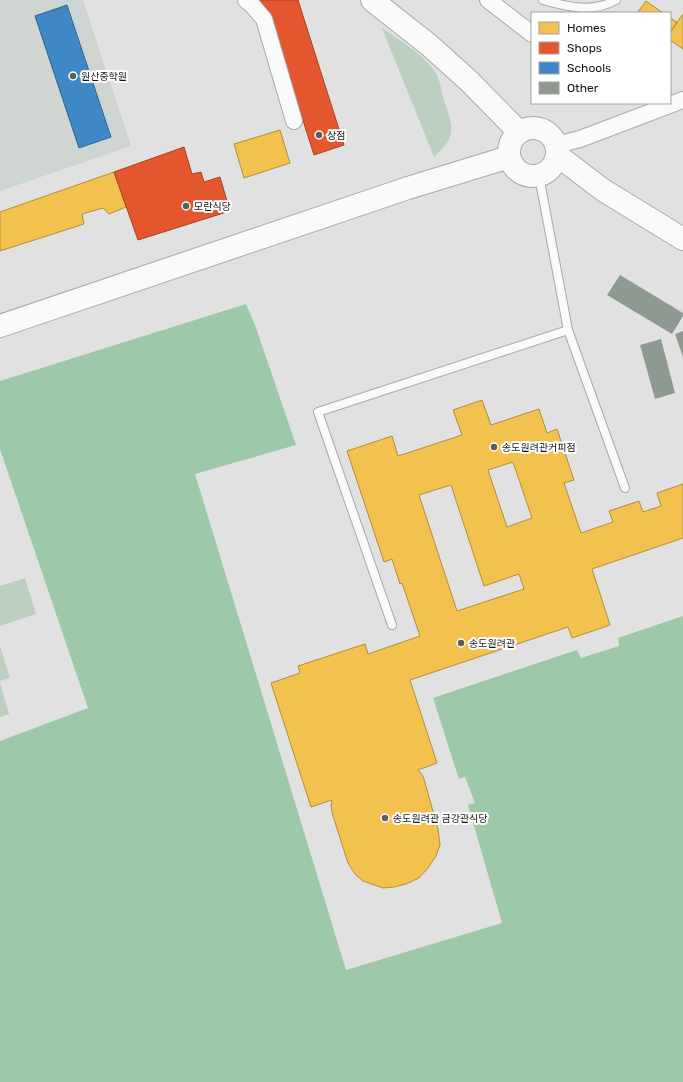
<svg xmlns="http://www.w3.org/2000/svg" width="683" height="1082" viewBox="0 0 683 1082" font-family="Rubik,'Noto Sans KR',sans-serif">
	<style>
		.built { fill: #ced4d0 }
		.green { fill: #bbd0c0 }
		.water { fill: #9dc9a9 }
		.homes { fill: #f2c14e; stroke: #b08e3d; fill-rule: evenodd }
		.shops { fill: #e4572e; stroke: #a64426 }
		.schools { fill: #3f88c5; stroke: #326690 }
		.building { fill: #8e9a91 }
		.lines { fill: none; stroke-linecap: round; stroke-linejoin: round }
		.service-casing { stroke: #a8a9a8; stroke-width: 10 }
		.minor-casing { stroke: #a8a9a8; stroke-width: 18 }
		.secondary-casing { stroke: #a8a9a8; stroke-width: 24 }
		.primary-casing { stroke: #a8a9a8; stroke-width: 24 }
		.service { stroke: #fafafa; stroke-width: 8 }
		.minor { stroke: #fafafa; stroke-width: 16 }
		.secondary { stroke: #fafafa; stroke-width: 22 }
		.primary { stroke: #fafafa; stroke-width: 22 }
		.poi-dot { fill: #5c5d5c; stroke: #fff; stroke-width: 1.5 }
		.labels { text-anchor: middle; stroke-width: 4; stroke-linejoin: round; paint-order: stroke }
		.poi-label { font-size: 10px; fill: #151615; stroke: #fff; text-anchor: start }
	</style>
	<rect width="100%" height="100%" fill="#e0e1e0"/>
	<path class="built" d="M0 0H83L131 146 0 191Z"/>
	<g class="green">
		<path d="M382 28C398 39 426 56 436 73 440 79 441 90 443 97 452 126 459 135 434 157Z"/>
		<path d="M25 578 36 614 0 626V586Z"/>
		<path d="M0 646 10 678 0 681Z"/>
		<path d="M0 683 9 714 0 717Z"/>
	</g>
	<path class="water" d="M246 304 255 325 296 445 195 474 346 970 502 923 468 805 475 803 465 777 459 779 433 698 577 650 581 658 619 646 618 638 683 616V1082H0V741L88 708 0 449V381Z"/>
	<g class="homes">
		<path d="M646 1 663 13H637Z"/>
		<path d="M682 15H683V49L670 40V33Z"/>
		<path d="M670 18 677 22 670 33Z"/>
		<path d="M280 130 290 163 244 178 234 144Z"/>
		<path d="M114 172 126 207 109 214 103 208 82 214 84 224 0 251V212Z"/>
		<path d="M482 400 491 425 539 409 547 433 557 429 574 480 564 483 581 533 613 522 609 511 639 501 643 512 661 506 657 493 683 484V538L592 569 610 625 572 638 568 627 410 680 437 763 418 770 423 776 438 829 440 845 436 856 428 868 419 878 406 884 394 887 383 888 363 881 355 874 348 863 333 816 331 806 332 800 311 807 271 683 300 673 298 666 365 644 368 654 420 636 402 583 400 584 392 559 384 562 347 451 392 436 398 456 462 435 453 410ZM513 462 532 518 507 527 488 470ZM451 485 484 586 519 574 524 589 457 611 419 495Z"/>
	</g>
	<g class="shops">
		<path d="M255 0H298L344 145 314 155 268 10Z"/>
		<path d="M184 147 192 174 201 172 204 182 220 177 230 211 138 240 114 172Z"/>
	</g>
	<path class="schools" d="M67 5 111 137 79 148 35 16Z"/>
	<g class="building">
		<path d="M620 275 683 313V316L672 334 607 295Z"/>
		<path d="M683 331V357L675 334Z"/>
		<path d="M661 339 675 393 655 399 640 345Z"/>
	</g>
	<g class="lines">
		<defs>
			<g id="service">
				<path d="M543 0C567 7 593 13 616 0"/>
				<path d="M539 176 568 330 625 488"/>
				<path d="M392 625 318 412 568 330"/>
			</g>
			<g id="minor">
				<path d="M246 0 252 5 264 19 294 121"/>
				<path d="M488 0 532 34"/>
				<path d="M556 145 580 139 683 100"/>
			</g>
			<g id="secondary">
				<path d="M372 0 429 45 469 81 519 132"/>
				<circle cx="533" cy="152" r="24"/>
				<path d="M557 155 603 190 683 239"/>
			</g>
			<path id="primary" d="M0 326 408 188 509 157"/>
		</defs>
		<use href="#service" class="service-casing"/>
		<use href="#minor" class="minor-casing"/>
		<use href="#secondary" class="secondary-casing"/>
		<use href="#primary" class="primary-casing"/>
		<use href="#service" class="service"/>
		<use href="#minor" class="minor"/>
		<use href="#secondary" class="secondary"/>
		<use href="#primary" class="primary"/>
	</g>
	<g class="poi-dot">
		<circle cx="73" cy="76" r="4"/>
		<circle cx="319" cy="135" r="4"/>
		<circle cx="186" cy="206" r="4"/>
		<circle cx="494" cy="447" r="4"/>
		<circle cx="461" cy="643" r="4"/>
		<circle cx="385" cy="818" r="4"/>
	</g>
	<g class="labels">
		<g class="poi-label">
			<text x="81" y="80">원산중학원</text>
			<text x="327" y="139">상점</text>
			<text x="194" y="210">모란식당</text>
			<text x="502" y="451">송도원려관커피점</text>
			<text x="469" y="647">송도원려관</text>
			<text x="393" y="822">송도원려관 금강관식당</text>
		</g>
	</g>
	<rect x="531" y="12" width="140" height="92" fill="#ffffff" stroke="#a1a2a1"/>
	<rect x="539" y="22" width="20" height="12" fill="#f2c14e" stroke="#a1a2a1"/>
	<text x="567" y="32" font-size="12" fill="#151615">Homes</text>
	<rect x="539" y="42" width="20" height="12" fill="#e4572e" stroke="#a1a2a1"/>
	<text x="567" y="52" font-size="12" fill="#151615">Shops</text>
	<rect x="539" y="62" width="20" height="12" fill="#3f88c5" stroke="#a1a2a1"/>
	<text x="567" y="72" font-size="12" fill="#151615">Schools</text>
	<rect x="539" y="82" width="20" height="12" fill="#8e9a91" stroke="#a1a2a1"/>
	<text x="567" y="92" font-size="12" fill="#151615">Other</text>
</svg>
